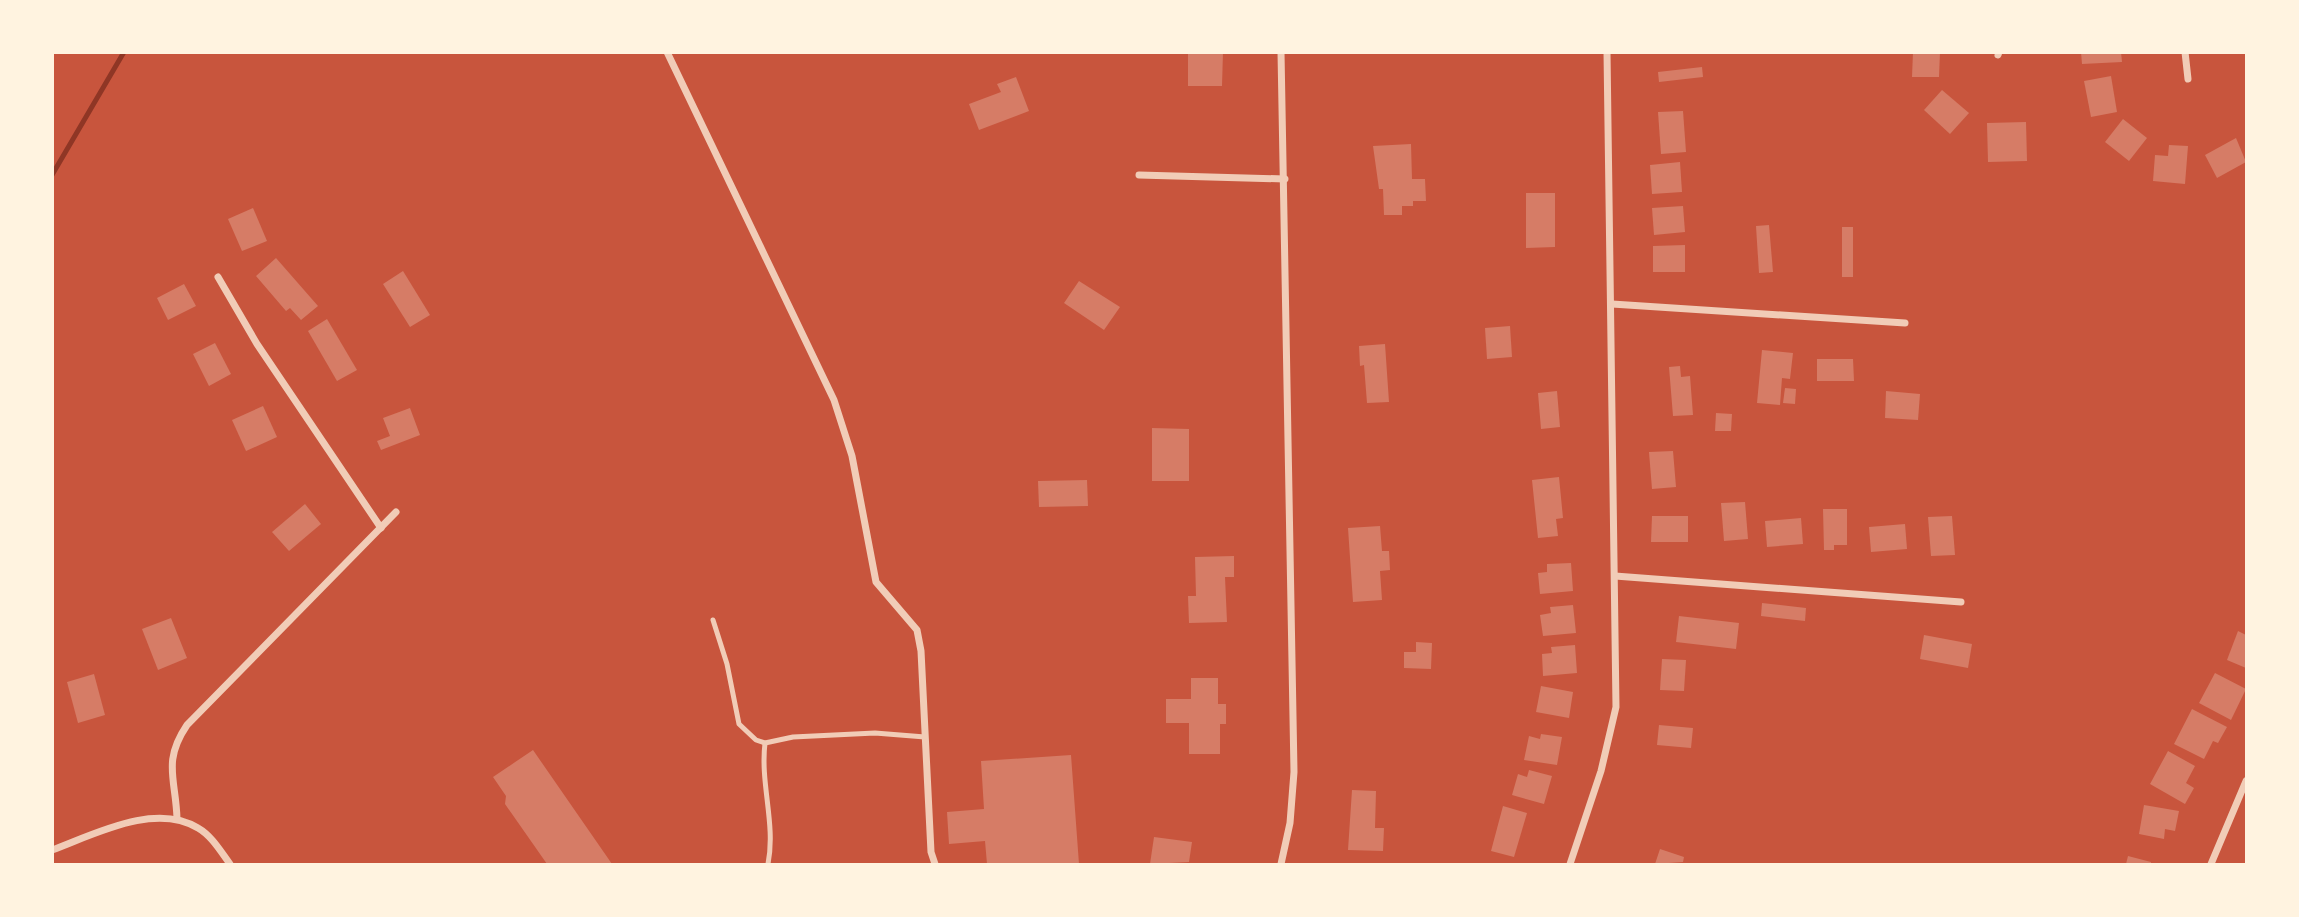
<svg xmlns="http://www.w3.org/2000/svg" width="2299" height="917" viewBox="0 0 2299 917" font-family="'Source Serif 4',serif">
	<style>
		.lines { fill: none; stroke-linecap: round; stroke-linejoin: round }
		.stream { stroke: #8f3625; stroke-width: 5 }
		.building { fill: #d67c66 }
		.service { stroke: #f1ccb7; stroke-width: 5 }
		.minor { stroke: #f1ccb7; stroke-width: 7 }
	</style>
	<rect width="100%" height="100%" fill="#c8553d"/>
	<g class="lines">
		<path class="stream" d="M52 175 124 52"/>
	</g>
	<g class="building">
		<path d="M1188 52H1223L1222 86H1188Z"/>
		<path d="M1913 52H1940L1939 77H1912Z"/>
		<path d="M2081 52H2121L2122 62 2082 64Z"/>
		<path d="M1702 67 1703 77 1659 82 1658 72Z"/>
		<path d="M2111 76 2117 112 2091 117 2084 81Z"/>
		<path d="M1016 77 1029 111 979 130 969 104 1001 92 997 84Z"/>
		<path d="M1942 90 1969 113 1950 134 1924 110Z"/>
		<path d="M1683 111 1686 152 1661 154 1658 112Z"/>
		<path d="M2123 119 2147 138 2129 161 2105 142Z"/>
		<path d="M2026 122 2027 161 1988 162 1987 123Z"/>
		<path d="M2236 138 2246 162 2217 178 2205 155Z"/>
		<path d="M1411 144 1412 179H1425L1426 201H1413V206H1402V215H1384L1383 189H1379L1373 146Z"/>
		<path d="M2169 145 2188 146 2185 184 2153 181 2155 155 2168 156Z"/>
		<path d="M1680 162 1682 192 1652 194 1650 165Z"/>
		<path d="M1526 193H1555V247L1526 248Z"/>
		<path d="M1683 206 1685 232 1654 235 1652 208Z"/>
		<path d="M253 208 267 241 242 251 228 219Z"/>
		<path d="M1769 225 1773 272 1759 273 1756 226Z"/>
		<rect x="1842" y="227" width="11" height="50"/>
		<path d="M1685 245V272H1653V246Z"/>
		<path d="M276 258 318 306 301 320 290 308 286 311 256 276Z"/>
		<path d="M403 271 430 315 410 327 383 284Z"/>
		<path d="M1079 281 1120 307 1104 330 1064 303Z"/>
		<path d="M184 284 196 306 168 320 157 298Z"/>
		<path d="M327 319 357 370 337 381 308 331Z"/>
		<path d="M1510 326 1512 357 1487 359 1485 328Z"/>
		<path d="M215 343 231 374 209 386 193 354Z"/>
		<path d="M1385 344 1389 402 1367 403 1364 365 1360 366 1359 346Z"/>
		<path d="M1762 350 1793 353 1790 379 1782 378 1780 405 1757 403Z"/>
		<path d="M1817 359H1853L1854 381H1817Z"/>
		<path d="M1680 366 1681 377 1690 376 1693 415 1673 416 1669 367Z"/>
		<path d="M1785 388 1796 389 1795 404 1783 403Z"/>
		<path d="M1557 391 1560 427 1541 429 1538 393Z"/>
		<path d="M1886 391 1920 394 1918 420 1885 418Z"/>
		<path d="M263 406 277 437 246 451 232 420Z"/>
		<path d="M410 408 420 435 381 450 377 441 390 436 383 418Z"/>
		<path d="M1716 413 1732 414 1731 431H1715Z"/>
		<path d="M1152 428 1189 429V481H1152Z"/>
		<path d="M1673 451 1676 487 1652 489 1649 452Z"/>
		<path d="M1559 477 1563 518 1556 519 1558 536 1538 538 1532 480Z"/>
		<path d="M1087 480 1088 506 1039 507 1038 481Z"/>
		<path d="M1745 502 1748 539 1724 541 1721 503Z"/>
		<path d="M305 504 321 524 289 551 272 532Z"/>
		<path d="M1823 509H1847V545H1834V550H1824Z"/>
		<path d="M1652 516H1688V542H1651Z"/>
		<path d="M1952 516 1955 555 1931 556 1928 517Z"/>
		<path d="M1801 518 1803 544 1767 547 1765 521Z"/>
		<path d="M1905 524 1907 549 1871 552 1869 527Z"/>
		<path d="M1380 526 1382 551H1389L1390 570 1380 571 1382 600 1353 602 1348 528Z"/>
		<path d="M1234 556V577H1225L1227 622 1189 623 1188 596H1196L1195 557Z"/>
		<path d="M1571 563 1573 591 1540 594 1538 573 1547 572V564Z"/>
		<path d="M1762 603 1806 608 1805 621 1761 616Z"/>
		<path d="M1573 605 1576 633 1543 636 1540 615 1551 613 1550 607Z"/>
		<path d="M1679 616 1739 623 1736 649 1676 642Z"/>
		<path d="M171 618 187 658 158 670 142 629Z"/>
		<path d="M2238 631 2246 635V668L2227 660Z"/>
		<path d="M1924 635 1972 644 1968 668 1920 659Z"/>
		<path d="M1416 642 1432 643 1431 669 1404 668V652H1416Z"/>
		<path d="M1575 645 1577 673 1543 676 1542 654 1552 653 1551 647Z"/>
		<path d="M1662 659 1686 660 1684 691 1660 690Z"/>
		<path d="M2215 673 2246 689 2231 720 2199 703Z"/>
		<path d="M94 674 105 715 78 723 67 682Z"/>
		<path d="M1191 678H1218V704H1226V724H1220V754H1189V723H1166V699H1191Z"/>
		<path d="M1541 686 1573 692 1569 718 1536 712Z"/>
		<path d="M2192 709 2227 727 2218 743 2213 741 2204 759 2174 744Z"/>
		<path d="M1659 725 1693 728 1691 748 1657 745Z"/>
		<path d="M1541 734 1562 737 1557 765 1524 760 1529 736 1540 739Z"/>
		<path d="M533 750 612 864H547L505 804 506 796 493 777Z"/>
		<path d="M2168 751 2195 766 2186 783 2194 788 2185 804 2150 784Z"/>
		<path d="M1071 755 1079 864H987L985 841 949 844 947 812 984 809 981 761Z"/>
		<path d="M1529 770 1552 776 1544 804 1512 795 1518 774 1527 777Z"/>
		<path d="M1352 790 1376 791 1375 828H1384L1383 851 1348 850Z"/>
		<path d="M2144 805 2179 811 2175 831 2165 829 2164 839 2139 834Z"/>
		<path d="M1503 806 1527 813 1514 857 1491 851Z"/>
		<path d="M1154 837 1192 842 1189 862 1150 864Z"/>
		<path d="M1660 849 1684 857 1683 862 1655 864Z"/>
		<path d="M2128 856 2151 862V864H2126Z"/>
	</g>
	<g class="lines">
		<g class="service">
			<path d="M713 620 727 664 739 724 756 740 765 743 793 737 875 733 925 737"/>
			<path d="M765 743C760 784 776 824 768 864"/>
		</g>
		<g class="minor">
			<path d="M667 52 834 400 852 456 876 582 917 630 921 651 931 852 935 864"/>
			<path d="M1281 52 1294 772 1290 823 1281 864"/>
			<path d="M2185 52 2188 79"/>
			<path d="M1998 55 1999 52"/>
			<path d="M1139 175 1285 179"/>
			<path d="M218 277 257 344 381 528"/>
			<path d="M1612 304 1905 323"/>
			<path d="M1615 576 1961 602"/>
			<path d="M177 819C176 779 162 762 187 725L396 512"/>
			<path d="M52 850C95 834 155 802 198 828 212 836 221 852 230 864"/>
			<path d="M1570 864 1601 771 1616 707 1607 52"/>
			<path d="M2211 864 2246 781"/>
		</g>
	</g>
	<rect width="2299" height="917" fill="none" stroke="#fff3e0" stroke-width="108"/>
</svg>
